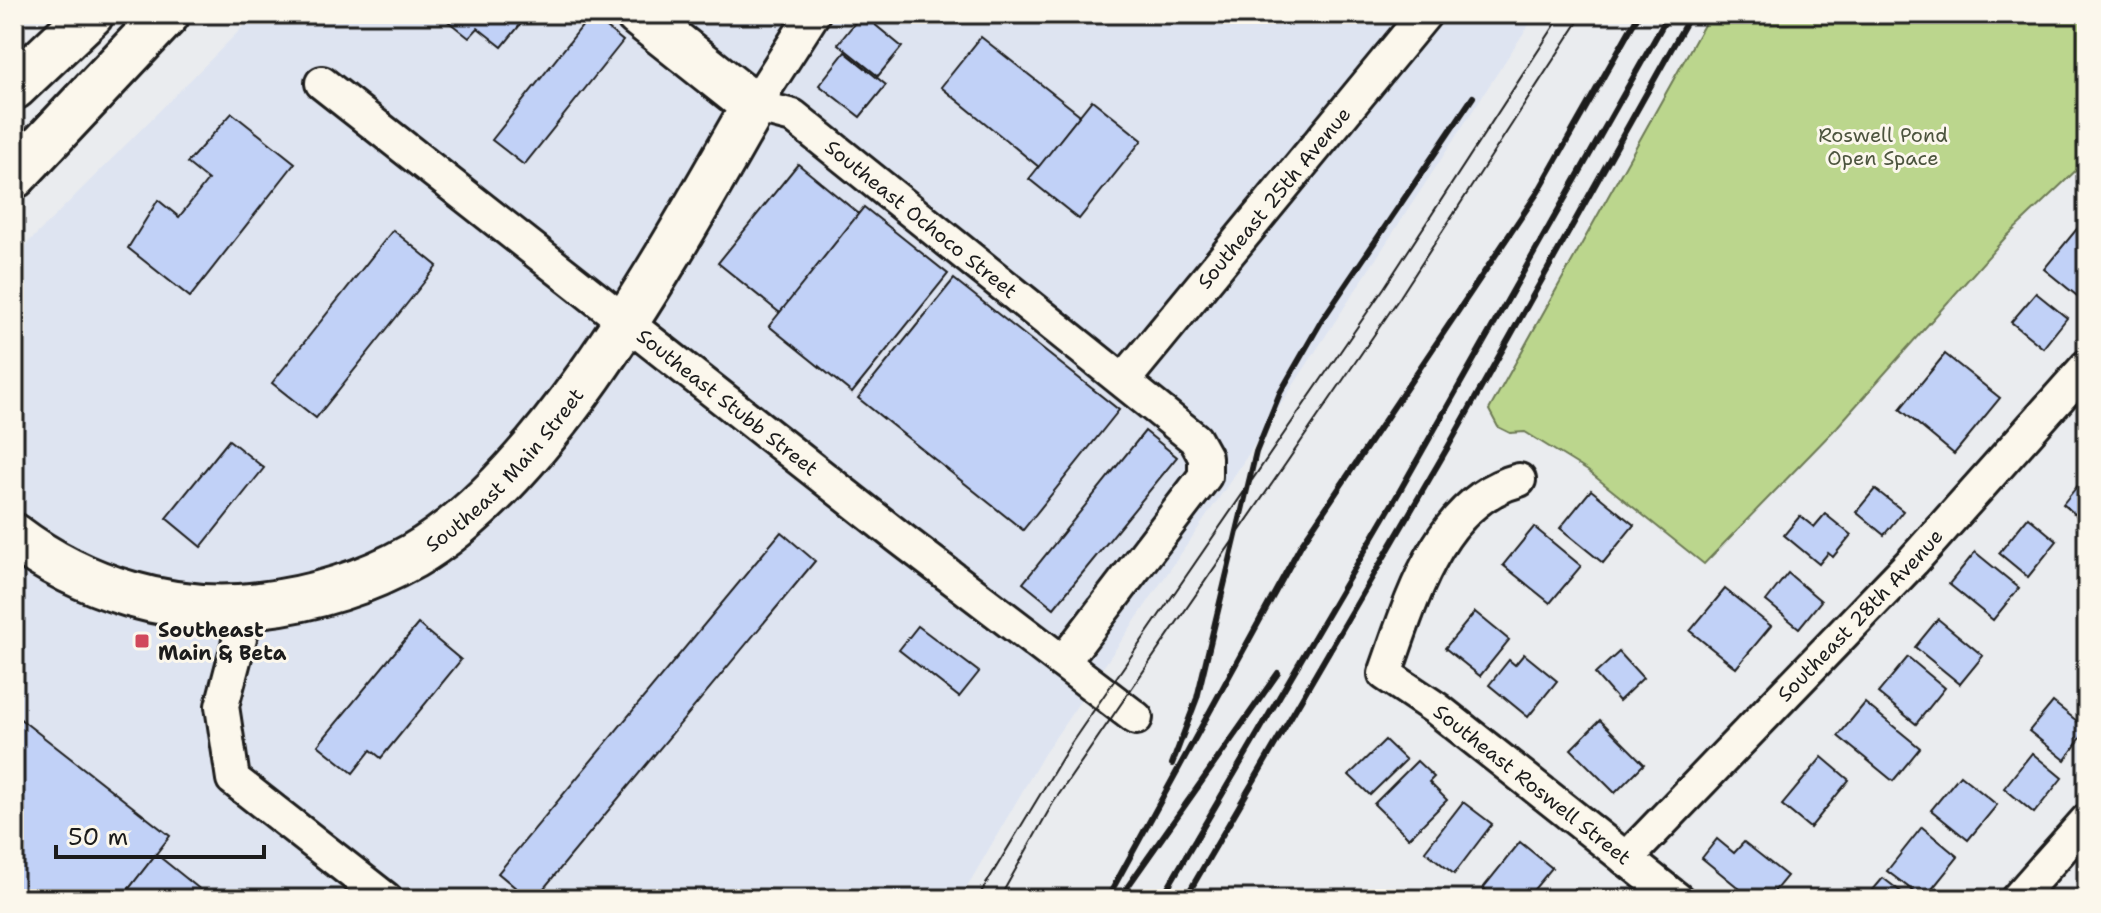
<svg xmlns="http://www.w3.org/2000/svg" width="2101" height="913" viewBox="0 0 2101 913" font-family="'Shantell Sans',sans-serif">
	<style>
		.built { fill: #dee4f1 }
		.green { fill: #bbd68d; stroke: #6c7954; stroke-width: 2 }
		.building { fill: #c1d1f7; stroke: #1c1c1c; stroke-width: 2 }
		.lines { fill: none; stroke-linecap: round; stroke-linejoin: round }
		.street-casing { stroke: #1c1c1c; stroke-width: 38 }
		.secondary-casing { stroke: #1c1c1c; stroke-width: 50 }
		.highway-casing { stroke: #1c1c1c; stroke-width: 50 }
		.street { stroke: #fbf7ec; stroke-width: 32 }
		.secondary { stroke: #fbf7ec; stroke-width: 44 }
		.highway { stroke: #fbf7ec; stroke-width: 44 }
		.tram { stroke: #1c1c1c; stroke-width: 2 }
		.rail { stroke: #1c1c1c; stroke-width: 6 }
		.poi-dot { fill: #d1495b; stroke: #fbf7ec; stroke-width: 3 }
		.labels { text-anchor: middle; stroke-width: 6; stroke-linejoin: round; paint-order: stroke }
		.park-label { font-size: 20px; fill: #4c543e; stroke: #fbf7ec }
		.street-label { font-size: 20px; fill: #1c1c1c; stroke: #fbf7ec }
		.poi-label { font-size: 20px; font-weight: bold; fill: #1c1c1c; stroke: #fbf7ec; text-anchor: start }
	</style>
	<rect width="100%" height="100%" fill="#eaecef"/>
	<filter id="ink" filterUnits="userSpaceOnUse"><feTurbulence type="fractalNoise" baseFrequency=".0125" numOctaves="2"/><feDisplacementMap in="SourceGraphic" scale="16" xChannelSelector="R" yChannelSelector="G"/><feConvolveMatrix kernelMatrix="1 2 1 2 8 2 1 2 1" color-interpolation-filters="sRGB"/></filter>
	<g filter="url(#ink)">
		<path class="built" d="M256 14H1536L1236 473 1044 754 960 899H14V257Z"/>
		<path class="green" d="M1710 14H2087V160L2004 239 1837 427 1704 564 1588 471 1525 432 1510 433 1498 427 1489 410Z"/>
		<g class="building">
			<path d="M439 14H529L502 47 478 28 469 38Z"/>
			<path d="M862 14 902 47 878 76 838 44Z"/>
			<path d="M591 15 623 41 524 165 492 140Z"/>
			<path d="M981 37 1080 115 1039 167 941 87Z"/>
			<path d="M845 52 886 85 860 117 819 85Z"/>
			<path d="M1092 100 1142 140 1079 219 1029 179Z"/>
			<path d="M232 113 295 163 190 297 128 248 158 200 179 217 208 180 187 163Z"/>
			<path d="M798 164 859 214 780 313 718 263Z"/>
			<path d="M864 207 948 274 852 393 769 326Z"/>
			<path d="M2081 224 2087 229V292L2081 299 2044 269Z"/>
			<path d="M393 230 437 266 316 418 272 383Z"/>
			<path d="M954 279 1119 410 1023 530 858 398Z"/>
			<path d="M2036 293 2067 318 2043 348 2011 322Z"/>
			<path d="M1945 354 2000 398 1954 454 1900 409Z"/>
			<path d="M1145 431 1177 457 1054 608 1023 583Z"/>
			<path d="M229 440 264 468 201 547 166 518Z"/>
			<path d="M2087 474V524L2063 504Z"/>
			<path d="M1875 489 1903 511 1884 535 1856 512Z"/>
			<path d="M1591 490 1634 525 1603 563 1560 528Z"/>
			<path d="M1825 514 1851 535 1833 557 1828 553 1819 564 1784 535 1800 516 1814 527Z"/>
			<path d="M2028 517 2057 541 2028 577 1999 553Z"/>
			<path d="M1534 527 1581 566 1550 603 1503 565Z"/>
			<path d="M781 532 815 561 535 899H529L498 873Z"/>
			<path d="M1975 552 2019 588 1993 620 1949 584Z"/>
			<path d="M1788 573 1821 601 1799 628 1766 601Z"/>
			<path d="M1725 589 1771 626 1736 668 1690 631Z"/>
			<path d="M1475 612 1509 640 1480 676 1445 648Z"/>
			<path d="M1938 619 1983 656 1960 684 1915 647Z"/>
			<path d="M418 624 461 660 381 758 371 750 353 773 318 745Z"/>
			<path d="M918 626 979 672 959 697 899 650Z"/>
			<path d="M1619 652 1643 678 1619 701 1595 674Z"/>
			<path d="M1524 654 1557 681 1528 717 1489 685 1509 660 1515 665Z"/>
			<path d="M1908 657 1945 688 1916 724 1878 693Z"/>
			<path d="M2053 702 2087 729 2065 760 2029 731Z"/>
			<path d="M1865 703 1920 748 1893 781 1838 736Z"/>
			<path d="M14 714 170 836 121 899H14Z"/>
			<path d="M1600 720 1644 764 1615 793 1571 749Z"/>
			<path d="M1385 740 1406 760 1370 795 1349 775Z"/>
			<path d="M2032 753 2062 778 2034 813 2004 788Z"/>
			<path d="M1822 757 1849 780 1810 828 1782 805Z"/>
			<path d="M1417 761 1434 777 1429 782 1447 800 1409 838 1374 804Z"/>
			<path d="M1960 775 1997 805 1968 840 1931 810Z"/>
			<path d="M1463 802 1492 824 1454 874 1425 851Z"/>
			<path d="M1922 827 1958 857 1924 899 1887 871Z"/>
			<path d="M1717 839 1734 853 1744 842 1787 876 1768 899H1752L1702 858Z"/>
			<path d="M1520 842 1552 868 1526 899H1497L1483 888Z"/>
			<path d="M156 854 212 899H121Z"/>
			<path d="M1883 878 1905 895 1902 899H1882L1872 891Z"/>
		</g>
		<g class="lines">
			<defs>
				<g id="street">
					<path id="s1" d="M813 14 754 106 793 116 1195 439 1205 457V476L1063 662"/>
					<path id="s2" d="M322 83 900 538 1136 718"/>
					<path id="s3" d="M1124 380 1425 14"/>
					<path id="s4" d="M1519 480C1438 501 1410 604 1385 674L1437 709 1677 899"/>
					<path d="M248 607 222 706 233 779 386 899"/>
					<path id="s5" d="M1626 859 1913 561 2087 366"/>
					<path d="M2017 899 2087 820"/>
				</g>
				<g id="secondary">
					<path id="s6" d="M14 536C82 588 173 616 259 605 313 599 365 583 413 556 551 476 675 243 754 106L638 14"/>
				</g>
				<g id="highway">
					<path d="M14 87 91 14"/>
					<path d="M14 176 167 14"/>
				</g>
			</defs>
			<use href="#street" class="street-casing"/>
			<use href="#secondary" class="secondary-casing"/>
			<use href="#highway" class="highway-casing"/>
			<use href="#street" class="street"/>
			<use href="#secondary" class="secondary"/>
			<use href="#highway" class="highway"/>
			<g class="tram">
				<path d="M977 899 1070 745 1384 288 1562 14"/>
				<path d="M999 899 1053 803 1400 297 1583 14"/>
			</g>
			<g class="rail">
				<path d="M1172 764 1197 698 1256 452 1280 393 1322 320 1473 97"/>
				<path d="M1107 899 1301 545 1538 192 1639 14"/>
				<path d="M1119 899 1278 673"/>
				<path d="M1161 899 1398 494 1669 14"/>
				<path d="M1185 899 1448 447 1691 14"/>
			</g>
		</g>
	</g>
	<rect class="poi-dot" x="134" y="633" width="16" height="16" rx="4"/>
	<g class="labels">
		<g class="park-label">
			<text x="1883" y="142">Roswell Pond<tspan x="1883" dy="23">Open Space</tspan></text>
		</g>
		<g class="street-label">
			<text dy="7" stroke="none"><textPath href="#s3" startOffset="236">Southeast 25th Avenue</textPath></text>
			<text dy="7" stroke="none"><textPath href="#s1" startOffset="314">Southeast Ochoco Street</textPath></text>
			<text dy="7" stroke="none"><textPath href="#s2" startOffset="516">Southeast Stubb Street</textPath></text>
			<text dy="7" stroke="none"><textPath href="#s6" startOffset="550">Southeast Main Street</textPath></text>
			<text dy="7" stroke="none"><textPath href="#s5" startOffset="338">Southeast 28th Avenue</textPath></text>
			<text dy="7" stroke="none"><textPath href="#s4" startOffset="430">Southeast Roswell Street</textPath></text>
		</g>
		<g class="poi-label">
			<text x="158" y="637">Southeast<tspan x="158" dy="23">Main &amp; Beta</tspan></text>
		</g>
	</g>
	<rect width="2101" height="913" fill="none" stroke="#fbf7ec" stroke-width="48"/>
	<rect x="24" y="24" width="2053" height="865" fill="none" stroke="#1c1c1c" stroke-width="3" filter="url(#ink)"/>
	<path d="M56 845v12h208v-12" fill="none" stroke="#1c1c1c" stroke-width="4"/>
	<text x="68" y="845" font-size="24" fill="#1c1c1c" stroke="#fbf7ec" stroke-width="6" paint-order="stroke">50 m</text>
</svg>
